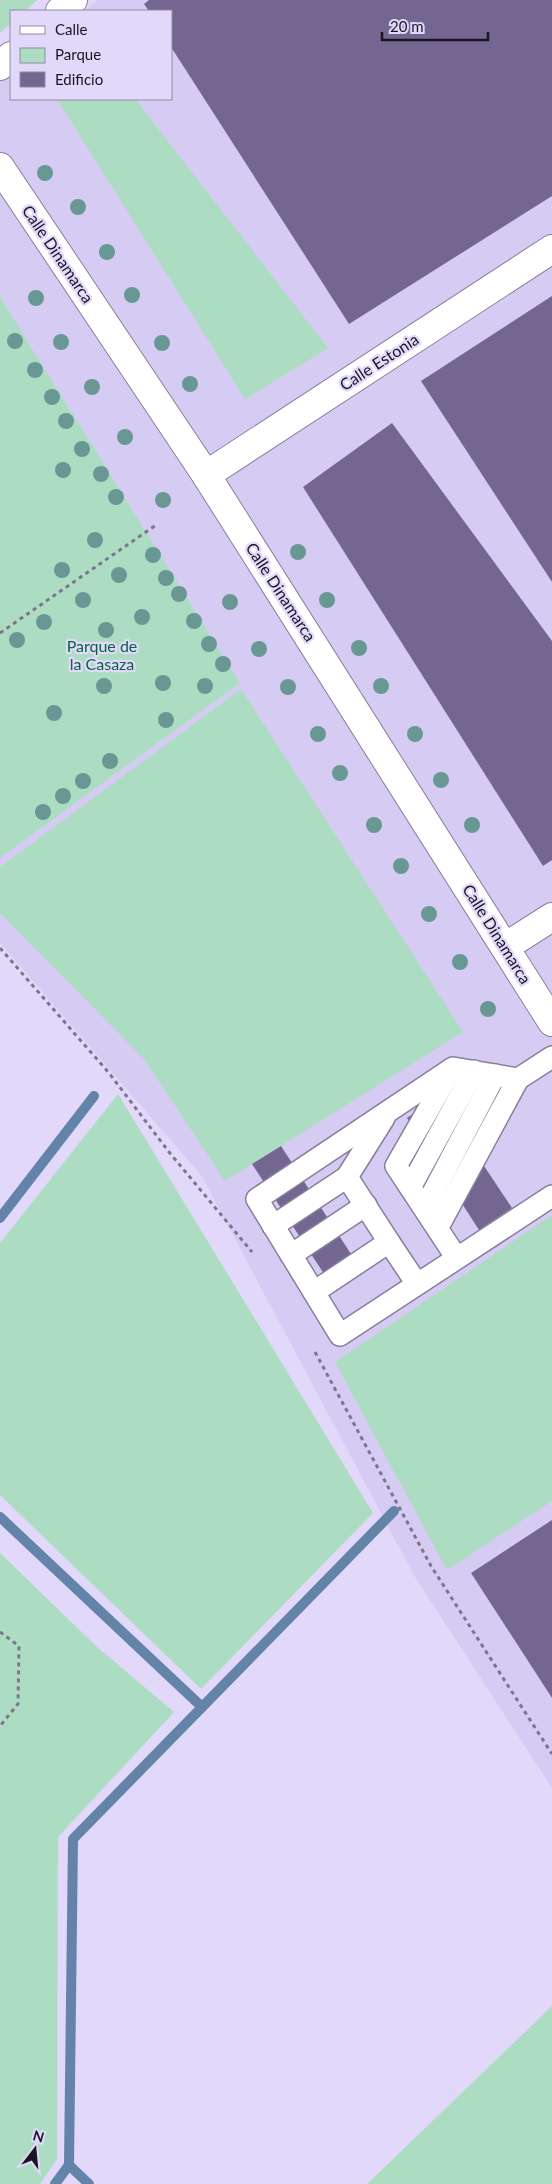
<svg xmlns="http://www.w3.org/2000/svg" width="552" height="2184" viewBox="0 0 552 2184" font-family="Lato,sans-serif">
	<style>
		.built { fill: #d6cbf3 }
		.green { fill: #acddc2 }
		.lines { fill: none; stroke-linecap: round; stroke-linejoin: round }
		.stream { stroke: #6384a8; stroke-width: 10 }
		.building { fill: #736792 }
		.service-casing { stroke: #887f9e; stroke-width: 24 }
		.minor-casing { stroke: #887f9e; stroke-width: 30 }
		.path { stroke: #7c768d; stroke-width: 3; stroke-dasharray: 4 4; stroke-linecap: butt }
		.service { stroke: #fff; stroke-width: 21 }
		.minor { stroke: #fff; stroke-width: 28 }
		.tree { fill: #699894 }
		.labels { text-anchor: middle; stroke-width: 4.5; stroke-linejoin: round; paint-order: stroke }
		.street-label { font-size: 16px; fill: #191622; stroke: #e1d8fa }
		.park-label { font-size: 16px; fill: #076441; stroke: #e1d8fa }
	</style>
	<rect width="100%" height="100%" fill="#e1d8fa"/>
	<path class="built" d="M98 0H552V1788L415 1577 201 1175 0 943V858L240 683 0 297V81L11 72V99H171V11H84Z"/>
	<g class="green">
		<path d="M0 0H37L25 11H11V23L0 33Z"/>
		<path d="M57 99H135L328 348 245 399Z"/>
		<path d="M0 297 240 683 0 858Z"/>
		<path d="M241 689 463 1032 225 1181 144 1059 0 913V867Z"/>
		<path d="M118 1094 373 1513 201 1689 0 1495V1243Z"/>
		<path d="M552 1215V1501L447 1570 335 1362Z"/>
		<path d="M0 1553 97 1647 174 1712 58 1837 57 2159 40 2184H0Z"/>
		<path d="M552 2006V2184H367Z"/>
	</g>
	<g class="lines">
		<g class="stream">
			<path d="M0 1218 94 1096"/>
			<path d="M0 1517 202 1707"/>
			<path d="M55 2184 69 2165"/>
			<path d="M89 2184 69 2165 73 1839 394 1511"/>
		</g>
	</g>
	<g class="building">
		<path d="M149 0H552V196L349 324 171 47V11H149L144 4Z"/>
		<path d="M552 296V582L421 381Z"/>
		<path d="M392 423 552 641V860L543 866 303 487Z"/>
		<path d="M438 1097 512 1208 479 1230 407 1118Z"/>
		<path d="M281 1146 362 1271 334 1289 252 1164Z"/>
		<path d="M552 1520V1698L471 1573Z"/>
	</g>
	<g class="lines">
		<defs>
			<g id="service">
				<path d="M552 1057 518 1079 453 1068 257 1199 340 1335 552 1196"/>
				<path d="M450 1072 396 1166 456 1257"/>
				<path d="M411 1186 474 1071"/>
				<path d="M425 1208 495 1075"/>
				<path d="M273 1226 347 1177"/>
				<path d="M438 1227 518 1079"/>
				<path d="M389 1242 417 1284"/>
				<path d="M291 1255 366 1205"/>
				<path d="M314 1292 389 1242 347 1177 384 1118"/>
			</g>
			<g id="minor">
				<path d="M60 11 73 0"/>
				<path d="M0 66 11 56"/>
				<path d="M0 167 206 475 552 1022"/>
				<path d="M206 475 552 249"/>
				<path d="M505 947 552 917"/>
			</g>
		</defs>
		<use href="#service" class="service-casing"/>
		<use href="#minor" class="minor-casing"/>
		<g class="path">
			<path d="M0 633 156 525"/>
			<path d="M0 948 109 1073 169 1152 252 1252"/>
			<path d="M315 1352 431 1566 552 1754"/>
			<path d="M0 1632 19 1646 18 1704 0 1726"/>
		</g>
		<use href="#service" class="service"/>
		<use href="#minor" class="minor"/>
	</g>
	<g class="tree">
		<circle cx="45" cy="173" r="8"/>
		<circle cx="78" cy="207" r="8"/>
		<circle cx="107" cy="252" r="8"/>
		<circle cx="132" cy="295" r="8"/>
		<circle cx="36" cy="298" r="8"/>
		<circle cx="15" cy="341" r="8"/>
		<circle cx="61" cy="342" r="8"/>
		<circle cx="162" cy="343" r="8"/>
		<circle cx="35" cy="370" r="8"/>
		<circle cx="190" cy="384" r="8"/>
		<circle cx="92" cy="387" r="8"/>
		<circle cx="52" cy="397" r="8"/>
		<circle cx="66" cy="421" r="8"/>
		<circle cx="125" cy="437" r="8"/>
		<circle cx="82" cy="449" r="8"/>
		<circle cx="63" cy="470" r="8"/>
		<circle cx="101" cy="474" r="8"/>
		<circle cx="116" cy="497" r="8"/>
		<circle cx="163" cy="500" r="8"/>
		<circle cx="95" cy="540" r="8"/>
		<circle cx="298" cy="552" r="8"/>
		<circle cx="153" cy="555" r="8"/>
		<circle cx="62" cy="570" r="8"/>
		<circle cx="119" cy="575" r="8"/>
		<circle cx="166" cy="578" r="8"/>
		<circle cx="179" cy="594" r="8"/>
		<circle cx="83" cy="600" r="8"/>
		<circle cx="327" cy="600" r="8"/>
		<circle cx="230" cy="602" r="8"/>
		<circle cx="142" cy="617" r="8"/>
		<circle cx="194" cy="621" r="8"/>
		<circle cx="44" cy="622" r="8"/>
		<circle cx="106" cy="630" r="8"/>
		<circle cx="17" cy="640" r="8"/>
		<circle cx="209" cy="644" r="8"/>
		<circle cx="359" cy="648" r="8"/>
		<circle cx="259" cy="649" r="8"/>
		<circle cx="223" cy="664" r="8"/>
		<circle cx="163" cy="683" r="8"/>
		<circle cx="104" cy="686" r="8"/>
		<circle cx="205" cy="686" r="8"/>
		<circle cx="381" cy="686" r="8"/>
		<circle cx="288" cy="687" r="8"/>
		<circle cx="54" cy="713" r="8"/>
		<circle cx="166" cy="720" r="8"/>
		<circle cx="318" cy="734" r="8"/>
		<circle cx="415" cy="734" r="8"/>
		<circle cx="110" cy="761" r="8"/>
		<circle cx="340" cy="773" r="8"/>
		<circle cx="441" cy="780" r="8"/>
		<circle cx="83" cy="781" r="8"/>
		<circle cx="63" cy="796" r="8"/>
		<circle cx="43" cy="812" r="8"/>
		<circle cx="374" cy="825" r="8"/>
		<circle cx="472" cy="825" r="8"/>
		<circle cx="401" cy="866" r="8"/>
		<circle cx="429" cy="914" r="8"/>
		<circle cx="460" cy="962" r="8"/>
		<circle cx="488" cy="1009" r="8"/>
	</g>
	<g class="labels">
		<g class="street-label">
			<text transform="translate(58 254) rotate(56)" y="6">Calle Dinamarca</text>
			<text transform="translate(379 362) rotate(-33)" y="6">Calle Estonia</text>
			<text transform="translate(281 592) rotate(57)" y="6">Calle Dinamarca</text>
			<text transform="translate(497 934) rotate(58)" y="6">Calle Dinamarca</text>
		</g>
		<g class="park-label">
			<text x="102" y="652">Parque de<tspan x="102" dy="18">la Casaza</tspan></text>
		</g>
	</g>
	<rect x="10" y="10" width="162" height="90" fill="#e1d8fa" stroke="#918aa4"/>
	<rect x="20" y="26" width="25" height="8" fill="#ffffff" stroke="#918aa4"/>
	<text x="55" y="35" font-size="15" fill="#191622">Calle</text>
	<rect x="20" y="48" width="25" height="15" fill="#acddc2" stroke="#918aa4"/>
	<text x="55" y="60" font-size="15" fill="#191622">Parque</text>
	<rect x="20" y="72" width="25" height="15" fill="#736792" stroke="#918aa4"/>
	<text x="55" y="85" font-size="15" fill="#191622">Edificio</text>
	<g transform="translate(35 2149) rotate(16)" stroke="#e1d8fa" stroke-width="4" paint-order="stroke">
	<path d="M0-4L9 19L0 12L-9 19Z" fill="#191622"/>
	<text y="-8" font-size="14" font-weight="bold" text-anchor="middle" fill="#191622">N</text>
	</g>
	<path d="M382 32v8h106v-8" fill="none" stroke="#191622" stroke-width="2.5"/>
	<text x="390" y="32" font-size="15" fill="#191622" stroke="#e1d8fa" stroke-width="4" paint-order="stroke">20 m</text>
</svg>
